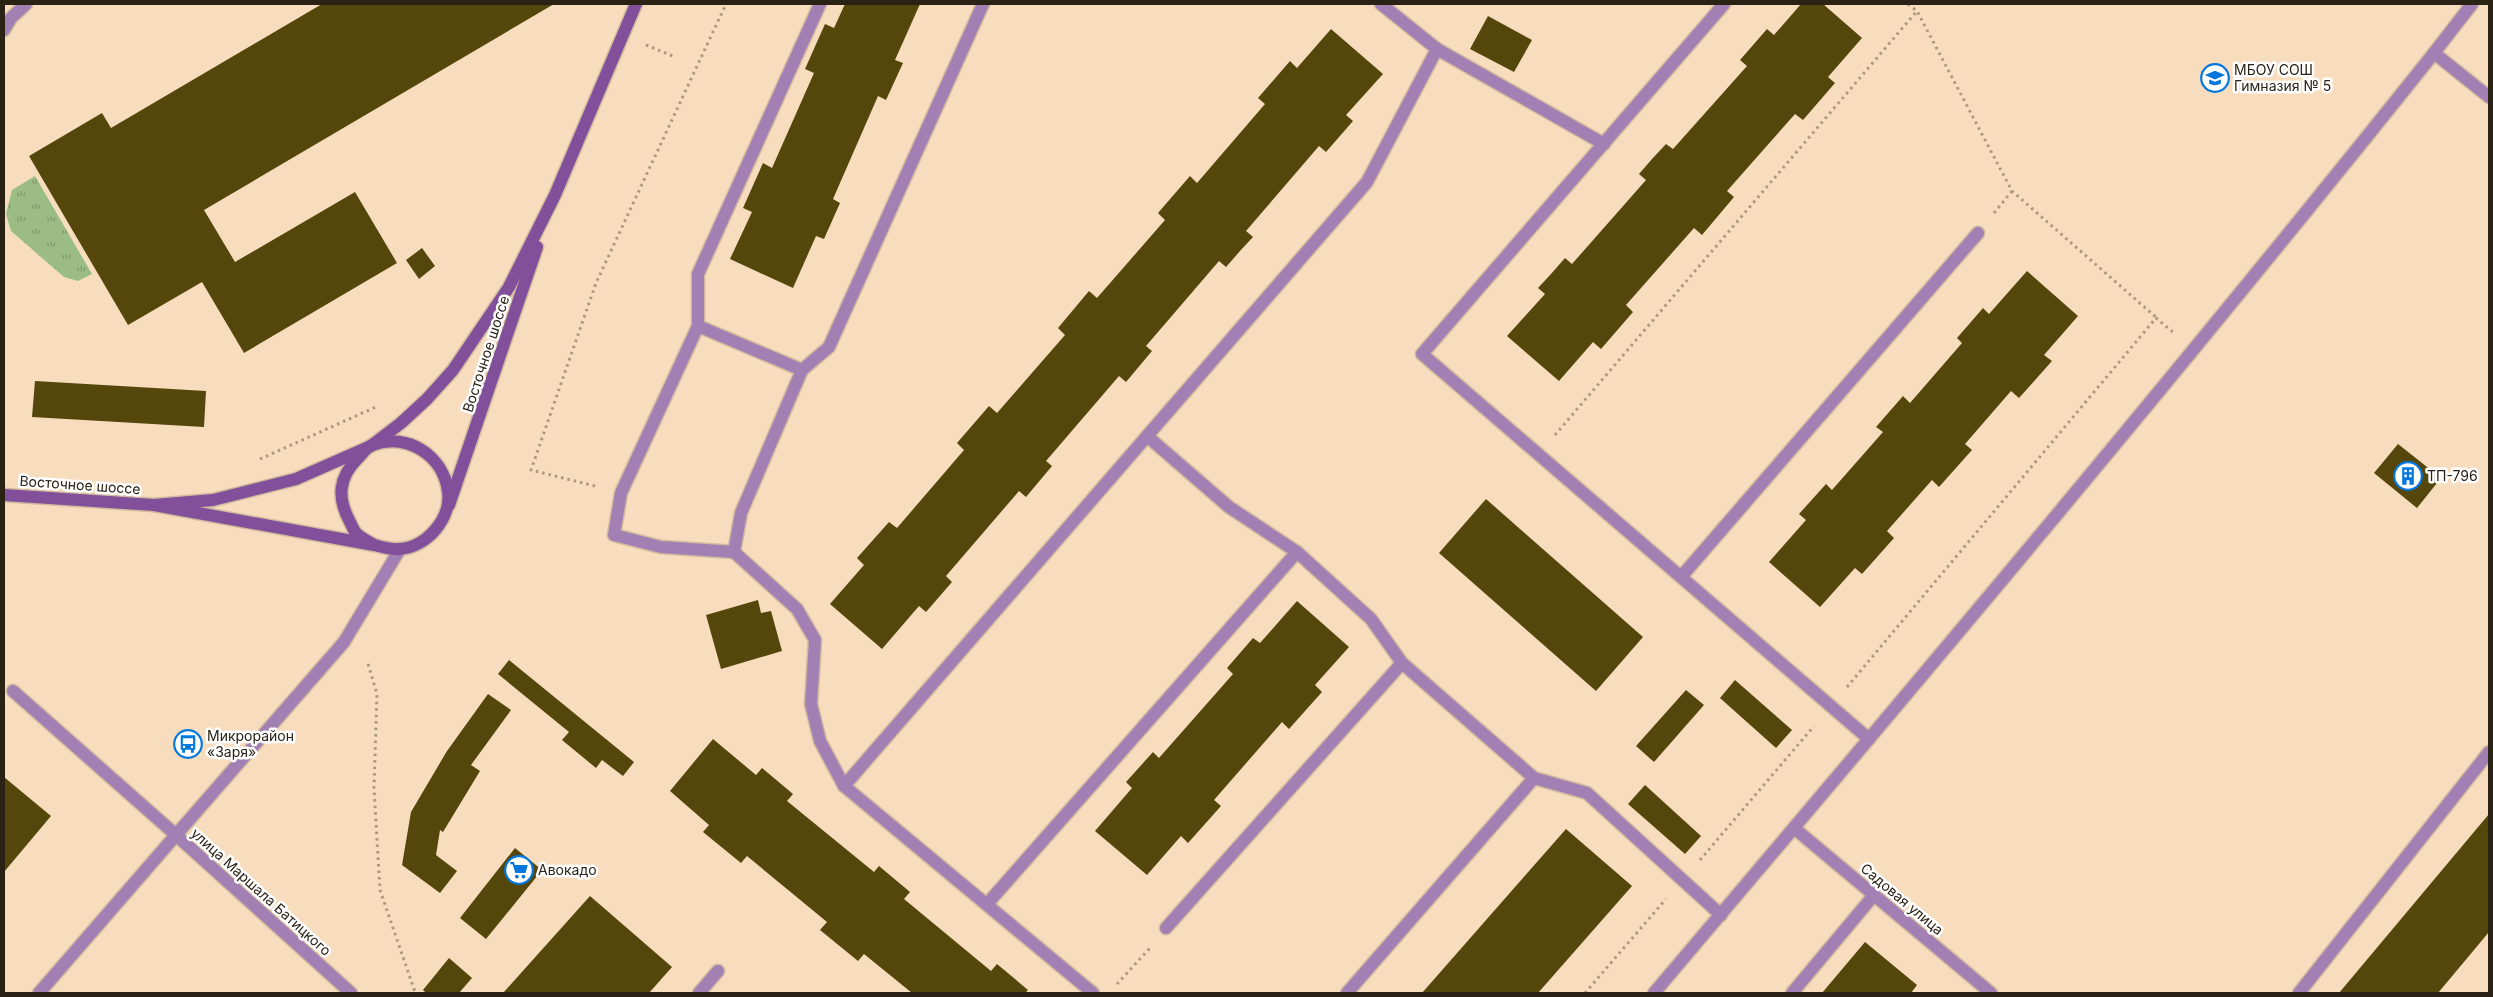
<svg xmlns="http://www.w3.org/2000/svg" width="2493" height="997" viewBox="0 0 2493 997" font-family="Inter,sans-serif">
	<style>
		.grass { fill: url(#grass-tufts) }
		.building { fill: #55460c }
		.lines { fill: none; stroke-linecap: round; stroke-linejoin: round }
		.service-casing { stroke: #d2bb9f; stroke-width: 15 }
		.minor-casing { stroke: #d2bb9f; stroke-width: 15 }
		.tertiary-casing { stroke: #d2bb9f; stroke-width: 15 }
		.secondary-casing { stroke: #d2bb9f; stroke-width: 15 }
		.path { stroke: #ac987f; stroke-width: 3; stroke-dasharray: 2.5 4; stroke-linecap: butt }
		.service { stroke: #a280b3; stroke-width: 12 }
		.minor { stroke: #a280b3; stroke-width: 12 }
		.tertiary { stroke: #a280b3; stroke-width: 12 }
		.secondary { stroke: #824f9a; stroke-width: 12 }
		.labels { text-anchor: middle; stroke-width: 5; stroke-linejoin: round; paint-order: stroke }
		.poi-label { font-size: 14px; fill: #2b2216; stroke: #fff; text-anchor: start }
		.street-label { font-size: 14px; fill: #2b2216; stroke: #fff }
	</style>
	<defs>
		<pattern id="grass-tufts" width="24" height="20" patternUnits="userSpaceOnUse" patternTransform="scale(1.25)"><rect width="24" height="20" fill="#9bbd85"/><path d="M3 7l-1-3M5 7V3M7 7l1-3M15 17l-1-3M17 17v-4M19 17l1-3" fill="none" stroke="#7f996c"/></pattern>
	</defs>
	<rect width="100%" height="100%" fill="#f7ddbd"/>
	<path class="grass" d="M35 176 92 274 78 281 64 277 11 231 6 214 12 190Z"/>
	<g class="building">
		<path d="M322 4H554L204 210 235 262 355 192 397 263 244 353 202 282 128 325 29 156 102 113 111 128Z"/>
		<path d="M845 4H920L895 60 903 63 886 100 878 96 833 199 840 203 824 239 816 236 793 288 730 259 752 212 743 208 763 163 772 168 814 73 805 69 825 24 834 28Z"/>
		<path d="M1801 4H1823L1862 38 1828 77 1835 83 1803 120 1795 114 1727 191 1734 197 1702 235 1694 228 1626 305 1633 312 1601 349 1593 342 1559 381 1507 336 1545 294 1538 288 1551 274 1565 258 1572 264 1646 180 1639 174 1652 159 1666 144 1673 149 1747 66 1740 60 1767 29 1774 35Z"/>
		<path d="M1488 16 1532 40 1514 72 1470 49Z"/>
		<path d="M1331 29 1383 74 1346 115 1353 121 1326 152 1319 146 1246 231 1253 237 1240 251 1226 267 1219 261 1146 346 1152 351 1126 382 1119 376 1046 461 1052 466 1026 497 1019 491 946 576 952 582 926 612 919 606 882 649 830 604 864 565 857 558 889 522 897 528 964 450 957 443 989 406 997 413 1065 335 1058 328 1089 291 1097 298 1165 220 1158 213 1190 176 1197 183 1265 104 1258 98 1290 61 1297 68Z"/>
		<path d="M422 248 435 266 419 279 406 260Z"/>
		<path d="M2027 271 2078 316 2044 355 2052 361 2019 398 2011 391 1965 444 1972 450 1939 487 1932 480 1887 531 1894 538 1862 574 1855 568 1820 607 1769 562 1806 520 1799 514 1826 484 1832 490 1883 432 1876 427 1903 396 1910 403 1962 343 1957 338 1983 308 1989 314Z"/>
		<path d="M35 381 206 391 204 427 32 417Z"/>
		<path d="M2398 444 2441 478 2417 508 2374 473Z"/>
		<path d="M1486 499 1643 637 1596 691 1439 553Z"/>
		<path d="M758 600 761 613 771 611 782 651 721 669 706 615Z"/>
		<path d="M1297 601 1349 647 1315 685 1322 692 1305 711 1289 729 1282 722 1214 800 1221 806 1188 843 1181 836 1147 875 1095 831 1132 788 1126 782 1153 752 1159 758 1233 674 1227 668 1253 638 1260 643Z"/>
		<path d="M509 660 634 762 623 776 602 760 596 768 562 740 569 732 498 674Z"/>
		<path d="M1735 680 1792 730 1776 748 1720 698Z"/>
		<path d="M1686 690 1704 705 1654 762 1636 746Z"/>
		<path d="M488 694 511 710 471 765 480 771 443 832 440 830 436 855 457 871 440 893 402 865 411 812 447 751Z"/>
		<path d="M713 739 756 775 762 768 793 794 787 801 874 872 879 866 910 892 904 899 991 971 997 964 1028 990 1025 993H912L864 954 858 961 820 930 827 922 747 856 741 863 703 832 709 825 670 791Z"/>
		<path d="M4 777 51 816 4 872Z"/>
		<path d="M1645 785 1701 836 1685 854 1628 804Z"/>
		<path d="M2489 814V932L2438 993H2339Z"/>
		<path d="M1566 829 1632 886 1538 993H1422Z"/>
		<path d="M515 848 542 870 486 939 460 918Z"/>
		<path d="M590 896 672 967 649 993H503Z"/>
		<path d="M1865 942 1917 985 1911 993H1822Z"/>
		<path d="M449 958 472 978 459 993H426L423 990Z"/>
	</g>
	<g class="lines">
		<defs>
			<g id="service">
				<path d="M1381 4 1437 49 1604 144"/>
				<path d="M1724 4 1422 354 1869 739"/>
				<path d="M4 30 11 18 26 4"/>
				<path d="M2434 53 2472 4"/>
				<path d="M698 326 802 370 741 513 734 552 661 547 614 535 621 493Z"/>
				<path d="M698 326V274L820 4"/>
				<path d="M802 370 829 347 983 4"/>
				<path d="M1147 436 1229 507 1297 552 1371 619 1402 663 1534 778"/>
				<path d="M734 552 797 609 815 640 811 704 820 741 844 786 1093 993"/>
				<path d="M1681 577 1978 233"/>
				<path d="M13 691 176 835 39 993"/>
				<path d="M844 786 1367 182 1437 49"/>
				<path d="M987 904 1297 552"/>
				<path d="M1166 928 1402 663"/>
				<path d="M699 993 718 971"/>
				<path d="M1347 993 1534 778 1587 793 1721 915"/>
				<path d="M1792 993 1874 895"/>
				<path d="M2299 993 2489 752"/>
			</g>
			<g id="minor">
				<path d="M1794 828 1991 993"/>
				<path d="M1654 993C1917 683 2180 371 2434 53L2489 97"/>
			</g>
			<path id="tertiary" d="M351 993 176 835 344 642 400 549"/>
			<g id="secondary">
				<path d="M4 495 154 505 374 545C382 547 392 550 400 549 427 547 452 518 448 491 443 456 408 432 372 445 367 447 362 454 358 458 338 478 337 498 350 522 352 526 354 532 358 535 363 539 369 542 374 545"/>
				<path d="M154 505 213 500 296 479 371 446 401 423 427 399 453 370 509 287 555 195 636 4"/>
				<path d="M449 505 537 247"/>
			</g>
		</defs>
		<use href="#service" class="service-casing"/>
		<use href="#minor" class="minor-casing"/>
		<use href="#tertiary" class="tertiary-casing"/>
		<use href="#secondary" class="secondary-casing"/>
		<g class="path">
			<path d="M1908 4 1917 11 2012 191 2158 319"/>
			<path d="M646 45 675 57"/>
			<path d="M1994 213 2012 191"/>
			<path d="M1555 435 1917 11"/>
			<path d="M260 459 378 406"/>
			<path d="M595 486 531 470 596 283 726 4"/>
			<path d="M368 664 377 694 374 788 380 890 415 992"/>
			<path d="M1847 687 2156 318 2174 333"/>
			<path d="M1700 860 1814 726"/>
			<path d="M1117 984 1150 948"/>
			<path d="M1585 993 1666 899"/>
		</g>
		<use href="#service" class="service"/>
		<use href="#minor" class="minor"/>
		<use href="#tertiary" class="tertiary"/>
		<use href="#secondary" class="secondary"/>
	</g>
	<defs>
		<symbol id="school-ring" viewBox="-11 -11 22 22"><circle r="9.5" fill="#fff" stroke="#0377de" stroke-width="1.5"/><path d="M0-5L7-2L0 1L-7-2ZM-4 1L0 2.5L4 1V4Q0 6-4 4Z" fill="#0377de"/></symbol>
		<symbol id="building-ring" viewBox="-11 -11 22 22"><circle r="9.5" fill="#fff" stroke="#0377de" stroke-width="1.5"/><path d="M-4-6H4V6H1V3H-1V6H-4ZM-2.5-4.3h1.7v1.8h-1.7ZM.8-4.3h1.7v1.8H.8ZM-2.5-1h1.7V.8h-1.7ZM.8-1h1.7V.8H.8Z" fill="#0377de"/></symbol>
		<symbol id="bus-ring" viewBox="-11 -11 22 22"><circle r="9.5" fill="#fff" stroke="#0377de" stroke-width="1.5"/><path d="M-5-6H5V4H4V6H2V4H-2V6H-4V4H-5ZM-3.5-4V0h7V-4ZM-3.5 1.2v1.5H-2V1.2ZM2 1.2v1.5H3.5V1.2Z" fill="#0377de"/></symbol>
		<symbol id="supermarket-ring" viewBox="-11 -11 22 22"><circle r="9.5" fill="#fff" stroke="#0377de" stroke-width="1.5"/><path d="M-6-5.5h2.5l.6 2H6L4.5 2H-2.5L-4.4-4H-6ZM-1.5 3.2a1.3 1.3 0 1 0 .1 0ZM3 3.2a1.3 1.3 0 1 0 .1 0Z" fill="#0377de"/></symbol>
	</defs>
	<g fill-rule="evenodd">
		<use href="#school-ring" x="2199" y="62" width="32" height="32"/>
		<use href="#building-ring" x="2392" y="460" width="32" height="32"/>
		<use href="#bus-ring" x="172" y="728" width="32" height="32"/>
		<use href="#supermarket-ring" x="503" y="854" width="32" height="32"/>
	</g>
	<g class="labels">
		<g class="poi-label">
			<text x="2234" y="75">МБОУ СОШ<tspan x="2234" dy="16">Гимназия № 5</tspan></text>
			<text x="2427" y="481">ТП-796</text>
			<text x="207" y="741">Микрорайон<tspan x="207" dy="16">«Заря»</tspan></text>
			<text x="538" y="875">Авокадо</text>
		</g>
		<g class="street-label">
			<text transform="translate(486 354) rotate(-72)" y="5">Восточное шоссе</text>
			<text transform="translate(80 485) rotate(4)" y="5">Восточное шоссе</text>
			<text transform="translate(261 892) rotate(42)" y="5">улица Маршала Батицкого</text>
			<text transform="translate(1902 899) rotate(40)" y="5">Садовая улица</text>
		</g>
	</g>
	<rect width="2493" height="997" fill="none" stroke="#2b2216" stroke-width="10"/>
</svg>
